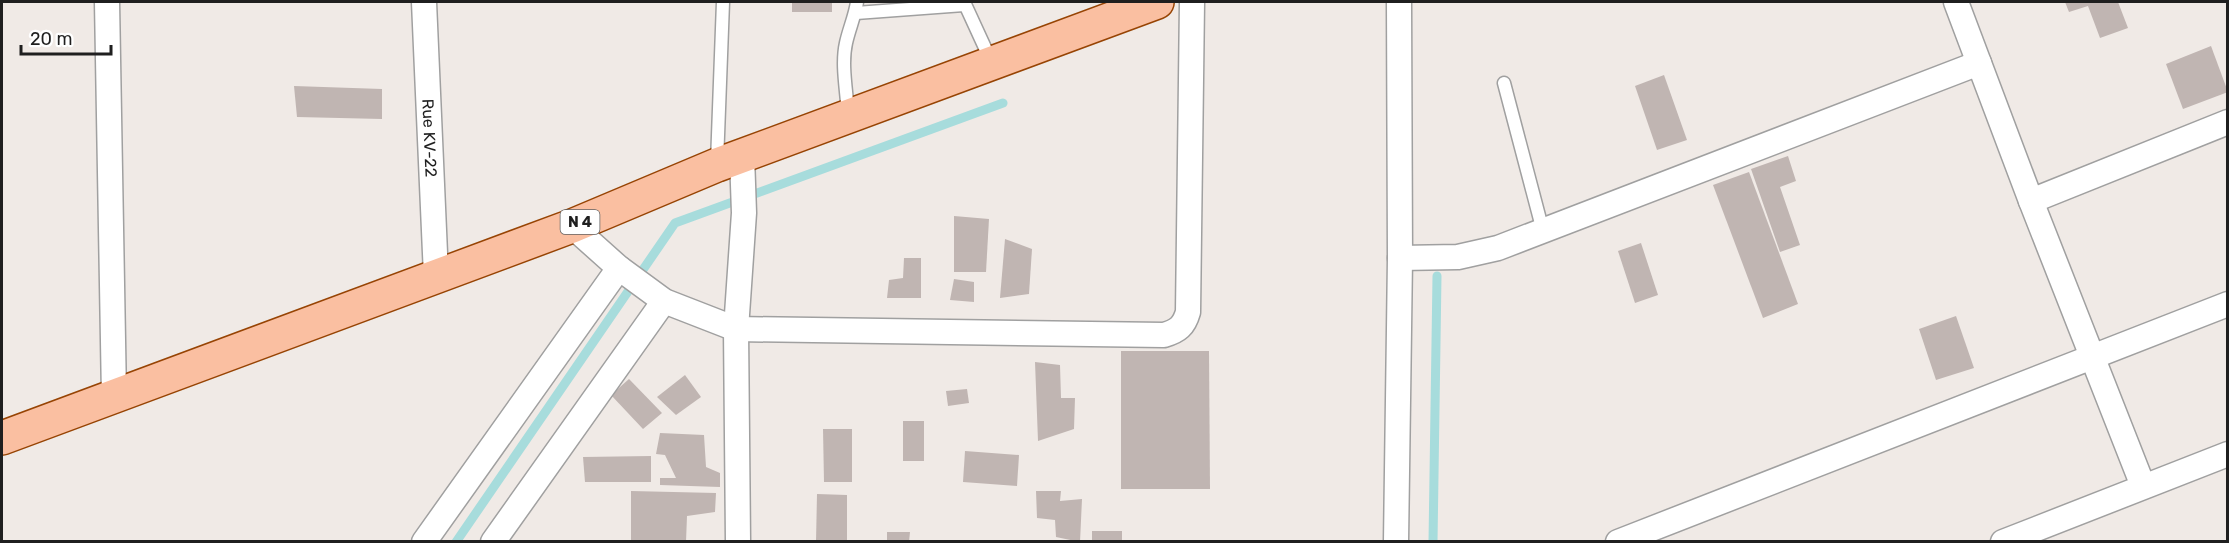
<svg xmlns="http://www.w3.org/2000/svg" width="2229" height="543" viewBox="0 0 2229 543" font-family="Rubik,sans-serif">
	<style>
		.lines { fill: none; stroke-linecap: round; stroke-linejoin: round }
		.stream { stroke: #a7dcdc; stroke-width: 9 }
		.building { fill: #c0b5b2 }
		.lane-casing { stroke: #a0a0a0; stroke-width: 15 }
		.street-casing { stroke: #a0a0a0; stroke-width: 27 }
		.primary-casing { stroke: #974404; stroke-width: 36 }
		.lane { stroke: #fff; stroke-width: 12 }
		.street { stroke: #fff; stroke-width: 24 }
		.primary { stroke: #fabfa1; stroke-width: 33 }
		.labels { text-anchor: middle; stroke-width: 4.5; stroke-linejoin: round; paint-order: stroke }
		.shield { fill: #fff; stroke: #626262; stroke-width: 1.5 }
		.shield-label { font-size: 15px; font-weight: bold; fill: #1f1f1f }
		.street-label { font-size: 16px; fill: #1f1f1f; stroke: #fff }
	</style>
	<rect width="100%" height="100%" fill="#f0eae6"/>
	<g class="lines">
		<g class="stream">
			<path d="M456 542 675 223 1003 103"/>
			<path d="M1433 542 1437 276"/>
		</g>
	</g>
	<g class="building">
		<rect x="792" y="2" width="40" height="10"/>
		<path d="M2065 2H2118L2128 28 2100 38 2088 6 2069 12Z"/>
		<path d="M2211 46 2228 92 2183 109 2166 64Z"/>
		<path d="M1664 75 1687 140 1657 150 1635 86Z"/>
		<path d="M294 86 382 89V119L297 117Z"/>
		<path d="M1788 156 1796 181 1780 187 1800 245 1780 252 1751 169Z"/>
		<path d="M1749 172 1798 304 1763 318 1713 185Z"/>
		<path d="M954 216 989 219 986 272H954Z"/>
		<path d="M1005 239 1032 249 1029 294 1000 298Z"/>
		<path d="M1641 243 1658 295 1635 303 1618 251Z"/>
		<path d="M904 258H921V298H887L889 280 903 278Z"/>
		<path d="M954 279 974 282V302L950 300Z"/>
		<path d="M1956 316 1974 368 1936 380 1919 329Z"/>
		<path d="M1121 351H1209L1210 489H1121Z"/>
		<path d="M1035 362 1060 365 1061 398H1075L1074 429 1038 441Z"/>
		<path d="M685 375 701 397 676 415 657 397Z"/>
		<path d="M629 379 662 413 643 429 611 395Z"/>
		<path d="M967 389 969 403 948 406 946 391Z"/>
		<rect x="903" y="421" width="21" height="40"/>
		<path d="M823 429H852V482H824Z"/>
		<path d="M660 433 704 435 706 467 720 473V487L660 485V478H676L665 455 656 454Z"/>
		<path d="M965 451 1019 455 1017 486 963 482Z"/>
		<path d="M651 456V482H585L583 457Z"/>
		<path d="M631 491 716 493 715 512 687 516 686 542H631Z"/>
		<path d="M1036 491H1061L1060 501 1082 499 1080 542 1056 537 1055 520 1037 518Z"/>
		<path d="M817 494 847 495V542H816Z"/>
		<rect x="1092" y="531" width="30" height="11"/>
		<path d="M887 532H910L909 542H887Z"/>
	</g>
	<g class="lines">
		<defs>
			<g id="lane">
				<path d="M964 2 992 63"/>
				<path d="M856 13 964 5"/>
				<path d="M1504 83 1543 231"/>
				<path d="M848 115C847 92 841 65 846 43 849 29 855 16 857 2"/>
				<path d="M717 162 723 2"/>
			</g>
			<g id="street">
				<path d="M107 2 114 397"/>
				<path id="s1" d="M424 2 436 276"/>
				<path d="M1956 2 2031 201 2143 486"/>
				<path d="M2031 201 2228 122"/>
				<path d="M572 226 619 268 664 301 736 329 1164 335C1178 331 1184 326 1188 312L1192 2"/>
				<path d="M1400 258 1458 257 1498 248 1979 63"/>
				<path d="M424 542 619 268"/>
				<path d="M493 542 664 301"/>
				<path d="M738 542 736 329 744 213 742 156"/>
				<path d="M1396 542 1400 258 1399 2"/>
				<path d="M1618 542 2228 304"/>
				<path d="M2003 542 2228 454"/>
			</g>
			<path id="primary" d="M2 438 572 226 717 165 1157 2"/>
		</defs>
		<use href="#lane" class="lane-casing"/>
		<use href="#street" class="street-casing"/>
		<use href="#primary" class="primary-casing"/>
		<use href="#lane" class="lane"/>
		<use href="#street" class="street"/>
		<use href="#primary" class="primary"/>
	</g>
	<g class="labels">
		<rect class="shield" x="560.5" y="210" width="39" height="24" rx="4.5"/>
		<g class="shield-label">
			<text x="580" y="227">N 4</text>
		</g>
		<g class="street-label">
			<text dy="6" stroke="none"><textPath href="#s1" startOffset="136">Rue KV-22</textPath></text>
		</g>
	</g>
	<rect width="2229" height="543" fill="none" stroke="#1f1f1f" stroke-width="6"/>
	<path d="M21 45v9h90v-9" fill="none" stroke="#1f1f1f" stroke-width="3"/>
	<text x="30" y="45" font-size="18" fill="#1f1f1f" stroke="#ffffff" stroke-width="4.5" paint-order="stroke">20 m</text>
</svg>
